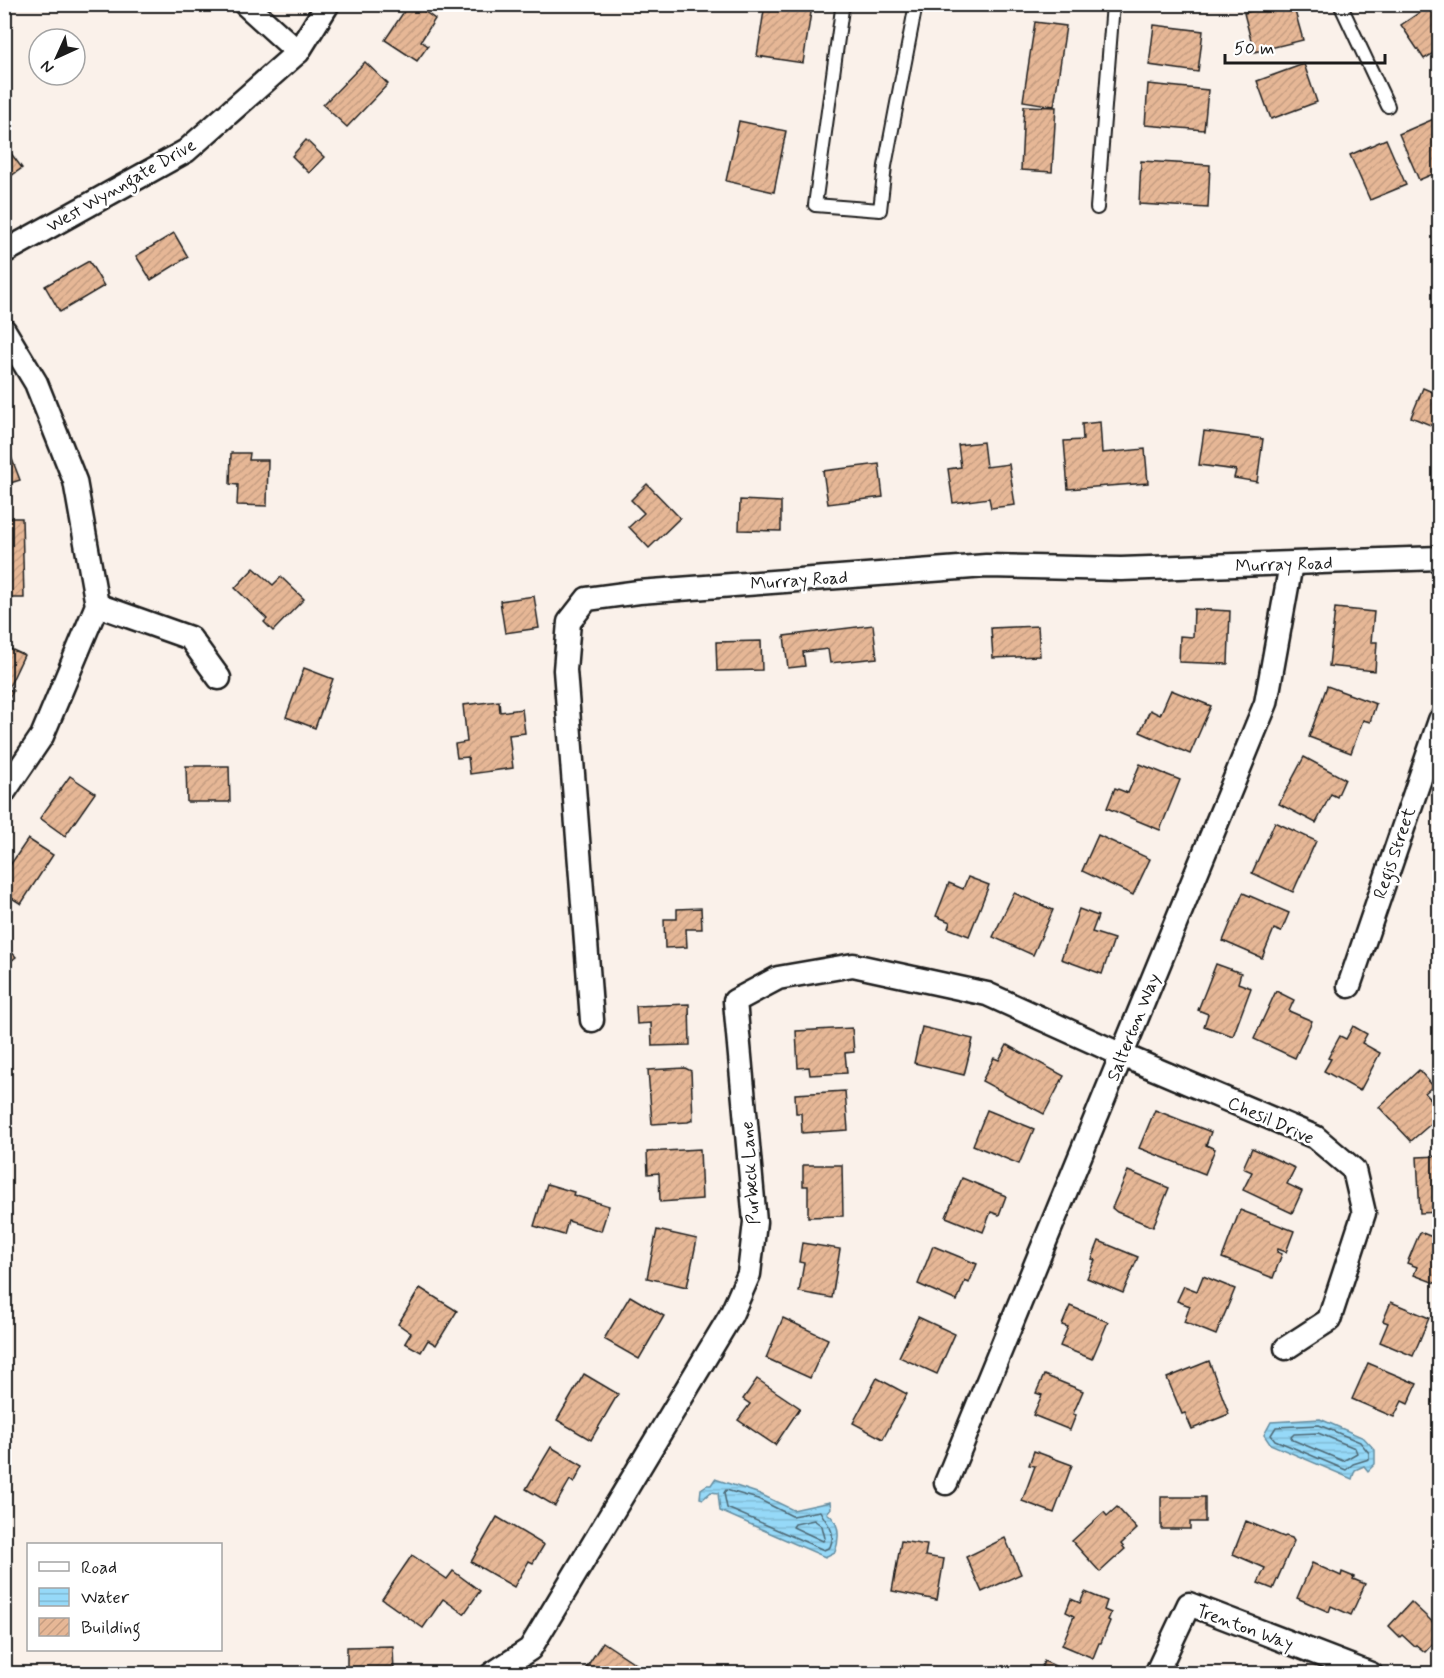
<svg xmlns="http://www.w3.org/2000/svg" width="1444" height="1678" viewBox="0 0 1444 1678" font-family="Mynerve,sans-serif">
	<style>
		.water { fill: url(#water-rules); stroke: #658da0; stroke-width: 1.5 }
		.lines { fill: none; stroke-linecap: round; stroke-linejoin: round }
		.shore { stroke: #4d6874; stroke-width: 1.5 }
		.building { fill: url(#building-hatch); stroke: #1c1c1c; stroke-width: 1.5 }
		.lane-casing { stroke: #1c1c1c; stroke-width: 16 }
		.street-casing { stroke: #1c1c1c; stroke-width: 27 }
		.lane { stroke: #fff; stroke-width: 12 }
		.street { stroke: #fff; stroke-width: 22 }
		.labels { text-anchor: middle; stroke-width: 5; stroke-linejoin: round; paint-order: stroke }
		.street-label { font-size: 18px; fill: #1c1c1c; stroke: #fff }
	</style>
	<defs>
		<pattern id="water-rules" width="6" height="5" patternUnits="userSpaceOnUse" patternTransform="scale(1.5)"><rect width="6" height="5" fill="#96d9f8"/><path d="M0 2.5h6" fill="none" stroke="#81bad4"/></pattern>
		<pattern id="building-hatch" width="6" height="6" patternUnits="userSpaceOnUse" patternTransform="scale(1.5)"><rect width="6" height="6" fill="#e6b796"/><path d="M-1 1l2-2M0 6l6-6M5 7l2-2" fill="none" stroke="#c59d81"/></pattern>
	</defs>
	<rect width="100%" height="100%" fill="#faf1ea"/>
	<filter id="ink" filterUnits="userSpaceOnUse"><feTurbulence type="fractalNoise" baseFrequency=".0167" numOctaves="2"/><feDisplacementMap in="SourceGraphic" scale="12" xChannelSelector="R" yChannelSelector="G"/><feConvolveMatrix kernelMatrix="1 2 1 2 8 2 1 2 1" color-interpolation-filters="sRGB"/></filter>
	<g filter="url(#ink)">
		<g class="water">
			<path d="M1320 1419 1364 1438 1375 1450V1464L1368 1471 1364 1466 1355 1470 1352 1479 1270 1444 1264 1435 1271 1422Z"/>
			<path d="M715 1479 760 1494 793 1510 830 1502 831 1508 827 1513C840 1522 840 1538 835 1552L825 1557 720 1511 718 1493 711 1492 703 1499 700 1498 701 1489 707 1485H711Z"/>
		</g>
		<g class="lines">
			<g class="shore">
				<path d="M1319 1425 1360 1442 1369 1453V1459L1353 1464 1346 1470 1275 1440 1271 1435 1276 1427Z"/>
				<path d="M1318 1433 1355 1448 1357 1453 1343 1461 1293 1440 1291 1437 1294 1434Z"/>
				<path d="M726 1490 758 1499 792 1516 820 1511C827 1525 837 1530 830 1547L824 1550 727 1508 724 1493Z"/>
				<path d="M814 1520 822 1526 825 1538 823 1541 793 1527 795 1524Z"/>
			</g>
		</g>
		<g class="building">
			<path d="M409 4H414L435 19 421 41 428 46 417 61 385 40Z"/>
			<path d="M765 4H802L812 6 803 63 757 56Z"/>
			<path d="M1278 4H1293L1303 40 1254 52 1244 13Z"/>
			<path d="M1432 4H1440V49L1424 59 1401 25Z"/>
			<path d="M1035 22 1066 26 1054 106 1023 101Z"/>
			<path d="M1154 25 1203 31 1198 72 1149 65Z"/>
			<path d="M365 62 388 84 347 127 323 105Z"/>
			<path d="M1304 64 1317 102 1271 119 1257 81Z"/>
			<path d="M1148 84 1208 90 1204 130 1145 125Z"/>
			<path d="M1024 106 1056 107 1052 172 1021 170Z"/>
			<path d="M1436 118 1440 126V171L1419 180 1399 134Z"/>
			<path d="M739 121 786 131 774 192 726 181Z"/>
			<path d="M1386 139 1406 185 1370 200 1350 155Z"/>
			<path d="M306 140 324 157 309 173 292 156Z"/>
			<path d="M4 144 22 168 4 181Z"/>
			<path d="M1141 161 1210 165 1208 208 1139 204Z"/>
			<path d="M174 233 188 257 151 280 136 256Z"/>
			<path d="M89 261 104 286 60 312 45 286Z"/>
			<path d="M1423 388 1440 395V429L1411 417Z"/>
			<path d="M1100 422 1102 453 1145 449 1148 483 1068 489 1064 441 1083 440 1082 424Z"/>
			<path d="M1204 431 1263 439 1257 482 1234 478 1236 470 1199 465Z"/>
			<path d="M4 438 20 480 4 485Z"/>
			<path d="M983 442 986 467 1009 464 1015 505 991 508 989 498 953 503 948 469 961 467 958 445Z"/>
			<path d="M231 453H250L249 460H268L267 506 237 505 238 485 230 484Z"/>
			<path d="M879 464 883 497 828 504 823 471Z"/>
			<path d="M647 484 680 518 649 548 629 527 644 513 631 500Z"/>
			<path d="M740 500 781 502V531L739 530Z"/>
			<path d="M4 518H22L24 598H4Z"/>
			<path d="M254 568 273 585 281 577 304 599 273 631 264 622 267 619 235 588Z"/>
			<path d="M534 596 539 628 505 633 500 601Z"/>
			<path d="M1335 608 1374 612 1371 642H1377L1375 671 1329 666Z"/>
			<path d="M1194 609 1230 611 1228 664 1179 662 1180 636 1193 637Z"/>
			<path d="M873 625 877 658 830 663 828 649 803 652 805 666 788 668 784 636Z"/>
			<path d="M1038 626 1040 656 993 658 991 628Z"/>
			<path d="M761 641 762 670 717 671 716 642Z"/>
			<path d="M4 646 24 655 8 689 13 691 4 708Z"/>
			<path d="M304 668 333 679 315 728 286 717Z"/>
			<path d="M1327 686 1376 704 1370 722 1363 720 1351 753 1309 737Z"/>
			<path d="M1171 690 1211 706 1190 754 1140 732 1150 710 1160 715Z"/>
			<path d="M499 701 500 712 522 709 525 733 509 735 513 768 470 774 468 757 457 758 455 744 467 742 463 705Z"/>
			<path d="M1304 757 1345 779 1337 797 1331 794 1316 823 1279 804Z"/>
			<path d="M1140 764 1180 780 1160 830 1107 808 1115 788 1128 793Z"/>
			<path d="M186 766H229L230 802H187Z"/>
			<path d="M70 776 95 793 65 836 40 818Z"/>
			<path d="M1275 822 1316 841 1293 892 1252 873Z"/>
			<path d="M1098 835 1150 859 1133 895 1082 871Z"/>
			<path d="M28 839 53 855 21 904 4 893V874Z"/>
			<path d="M968 877 989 885 969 936 948 928 950 922 936 916 949 883 963 889Z"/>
			<path d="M1014 893 1053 910 1033 955 993 937Z"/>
			<path d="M1243 893 1289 913 1281 932 1274 929 1262 958 1223 941Z"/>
			<path d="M701 908 702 929H686L687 947 665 948 664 919H677V909Z"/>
			<path d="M1079 909 1098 916 1092 932 1114 939 1102 974 1061 959Z"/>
			<path d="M4 944 16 957 4 967Z"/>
			<path d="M1216 964 1241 973 1238 983 1251 988 1233 1036 1204 1026 1208 1014 1198 1010Z"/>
			<path d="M1276 991 1294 1000 1289 1011 1312 1021 1295 1058 1254 1039Z"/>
			<path d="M689 1004 690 1045 652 1046 651 1023 637 1024 636 1006Z"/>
			<path d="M1353 1026 1367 1034 1362 1043 1380 1053 1360 1091 1324 1071 1331 1059 1328 1058 1340 1036 1346 1039Z"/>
			<path d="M922 1027 973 1039 964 1075 914 1063Z"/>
			<path d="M852 1028 854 1052 845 1053 847 1073 810 1075 809 1067 798 1068 796 1031Z"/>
			<path d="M1007 1045 1064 1076 1044 1114 982 1081 994 1058 999 1060Z"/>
			<path d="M685 1068 691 1071 693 1120 688 1122 652 1124 648 1070Z"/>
			<path d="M1419 1070 1433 1086 1425 1093 1440 1109V1116L1411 1141 1379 1107Z"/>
			<path d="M845 1091 848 1130 802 1133 801 1113H796L795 1094Z"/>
			<path d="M987 1110 1034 1129 1019 1164 973 1145Z"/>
			<path d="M1155 1110 1211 1132 1206 1145 1215 1149 1205 1174 1139 1148Z"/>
			<path d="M1252 1148 1295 1168 1287 1184 1302 1191 1292 1213 1243 1190 1252 1172 1243 1168Z"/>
			<path d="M700 1149 702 1199 660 1202 659 1173 648 1174 647 1152Z"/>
			<path d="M1440 1156V1212L1420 1213 1417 1157Z"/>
			<path d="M803 1165H842L843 1216 808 1217V1186H803Z"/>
			<path d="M1128 1171 1169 1188 1153 1227 1117 1212 1112 1208Z"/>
			<path d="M962 1178 1006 1196 999 1215 991 1212 983 1232 946 1217Z"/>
			<path d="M547 1184 574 1192 573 1195 609 1206 601 1231 568 1221 564 1235 534 1226Z"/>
			<path d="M1240 1210 1294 1231 1286 1252 1278 1249 1277 1252 1282 1254 1273 1278 1222 1258Z"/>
			<path d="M657 1230 697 1239 687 1287 647 1278Z"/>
			<path d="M1420 1232 1440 1240V1285L1414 1275 1417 1267 1407 1263Z"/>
			<path d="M1099 1241 1138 1257 1123 1293 1087 1278 1095 1260 1092 1259Z"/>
			<path d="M802 1243 840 1249 832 1298 799 1292 804 1263 799 1262Z"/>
			<path d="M933 1246 977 1264 969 1283 965 1281 957 1301 918 1284Z"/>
			<path d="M1203 1276 1235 1289 1216 1335 1184 1322 1190 1306 1177 1301 1184 1286 1197 1291Z"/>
			<path d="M420 1288 457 1311 436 1345 428 1340 421 1352 405 1343 411 1333 398 1324Z"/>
			<path d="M630 1296 664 1316 639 1359 604 1339Z"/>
			<path d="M1391 1302 1429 1318 1413 1356 1380 1342 1388 1323 1383 1321Z"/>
			<path d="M1070 1306 1108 1322 1092 1359 1060 1346 1068 1327 1062 1325Z"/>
			<path d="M918 1317 955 1334 937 1374 899 1357Z"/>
			<path d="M783 1318 828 1339 810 1378 766 1358Z"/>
			<path d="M1209 1361 1229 1414 1192 1429 1185 1413 1182 1414 1167 1378Z"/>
			<path d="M1368 1363 1417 1384 1408 1404 1402 1401 1394 1417 1352 1399Z"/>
			<path d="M584 1374 618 1394 591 1440 557 1420Z"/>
			<path d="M1044 1375 1083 1391 1073 1414 1076 1415 1070 1430 1033 1415 1042 1395 1036 1393Z"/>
			<path d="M877 1378 907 1394 883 1439 853 1423Z"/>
			<path d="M757 1379 800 1408 775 1445 738 1420 750 1404 743 1399Z"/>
			<path d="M551 1447 583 1466 574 1483 570 1480 555 1506 526 1489Z"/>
			<path d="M1034 1451 1072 1465 1054 1513 1022 1501 1035 1466 1029 1465Z"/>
			<path d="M1161 1497H1205V1522H1190V1529H1161Z"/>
			<path d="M1117 1507 1137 1529 1121 1544 1125 1549 1100 1572 1072 1541 1104 1512 1107 1516Z"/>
			<path d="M497 1517 544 1545 533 1563 529 1561 514 1587 471 1562Z"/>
			<path d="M1246 1521 1284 1537 1286 1536 1292 1538 1294 1541 1273 1589 1258 1583 1265 1568 1233 1554Z"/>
			<path d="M1005 1538 1021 1574 982 1592 966 1557Z"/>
			<path d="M901 1541 927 1545 925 1556 944 1559 937 1600 892 1591Z"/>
			<path d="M412 1555 447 1579 453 1571 480 1591 464 1614 443 1599 423 1628 382 1599Z"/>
			<path d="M1312 1563 1341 1576 1342 1572 1354 1577 1353 1579 1365 1584 1351 1615 1331 1606 1329 1612 1297 1598Z"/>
			<path d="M1085 1592 1107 1601 1104 1610 1111 1613 1108 1620 1110 1621 1101 1643H1099L1093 1658 1062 1645 1074 1616 1066 1612 1071 1599 1080 1603Z"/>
			<path d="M1411 1602 1440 1629V1636L1425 1652 1416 1645 1414 1646 1402 1635 1400 1637 1389 1626Z"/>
			<path d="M603 1642 642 1668 638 1674H582Z"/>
			<path d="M393 1646 394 1674H347V1647Z"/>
			<path d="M1044 1661 1073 1674H1039Z"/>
		</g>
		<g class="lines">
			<defs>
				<g id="lane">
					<path d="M846 4 842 9 815 205 880 210 885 166 916 4"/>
					<path d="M1340 4 1388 106"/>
					<path d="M1097 208 1113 4"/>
				</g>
				<g id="street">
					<path d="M245 4 298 52"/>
					<path d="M4 252 186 151 298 52 328 4"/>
					<path d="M4 330 36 383 75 481 97 605 42 736 4 792"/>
					<path d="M97 605 190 638 219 678"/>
					<path d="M1349 986 1440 720"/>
					<path d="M592 1020 565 670 569 622 587 599 639 592 986 566 1121 569 1440 558"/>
					<path d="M946 1483 1266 703 1291 564"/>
					<path d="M492 1674 530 1649 731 1315 749 1274 755 1222 735 1001 778 978 853 965 987 994 1122 1055 1315 1137 1354 1170 1364 1213 1329 1320 1286 1348"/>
					<path d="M1156 1674 1189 1604 1371 1674"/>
				</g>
			</defs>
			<use href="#lane" class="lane-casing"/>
			<use href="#street" class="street-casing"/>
			<use href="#lane" class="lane"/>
			<use href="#street" class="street"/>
		</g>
	</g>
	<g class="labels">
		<g class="street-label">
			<text transform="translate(121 185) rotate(-30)" y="6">West Wynngate Drive</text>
			<text transform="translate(1284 564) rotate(-2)" y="6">Murray Road</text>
			<text transform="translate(799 580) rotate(-4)" y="6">Murray Road</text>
			<text transform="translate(1394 853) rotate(-71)" y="6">Regis Street</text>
			<text transform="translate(1133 1027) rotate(-68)" y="6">Salterton Way</text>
			<text transform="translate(1271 1120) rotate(24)" y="6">Chesil Drive</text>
			<text transform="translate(750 1173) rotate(-94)" y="6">Purbeck Lane</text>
			<text transform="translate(1245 1627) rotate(20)" y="6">Trenton Way</text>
		</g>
	</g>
	<rect width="1444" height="1678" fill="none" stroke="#fff" stroke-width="24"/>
	<rect x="12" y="12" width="1420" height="1654" fill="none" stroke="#1c1c1c" stroke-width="2" filter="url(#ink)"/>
	<rect x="27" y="1543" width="195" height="108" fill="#ffffff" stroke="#a4a4a4" stroke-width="1.5"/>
	<rect x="39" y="1562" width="30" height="9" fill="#ffffff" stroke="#a4a4a4" stroke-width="1.5"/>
	<text x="81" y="1573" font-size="18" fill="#1c1c1c">Road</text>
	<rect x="39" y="1588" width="30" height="18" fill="url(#water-rules)" stroke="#a4a4a4" stroke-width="1.5"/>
	<text x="81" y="1603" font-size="18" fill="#1c1c1c">Water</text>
	<rect x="39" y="1618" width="30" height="18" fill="url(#building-hatch)" stroke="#a4a4a4" stroke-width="1.5"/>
	<text x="81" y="1633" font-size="18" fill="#1c1c1c">Building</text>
	<g transform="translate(57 57) rotate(225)"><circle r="28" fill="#ffffff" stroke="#a4a4a4" stroke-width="1.5"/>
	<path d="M0-4.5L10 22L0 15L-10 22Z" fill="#1c1c1c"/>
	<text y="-9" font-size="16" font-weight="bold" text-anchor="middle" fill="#1c1c1c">N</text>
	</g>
	<path d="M1225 54v9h160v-9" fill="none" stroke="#1c1c1c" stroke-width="3"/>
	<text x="1234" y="54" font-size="18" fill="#1c1c1c" stroke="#ffffff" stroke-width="4.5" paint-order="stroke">50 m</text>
</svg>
